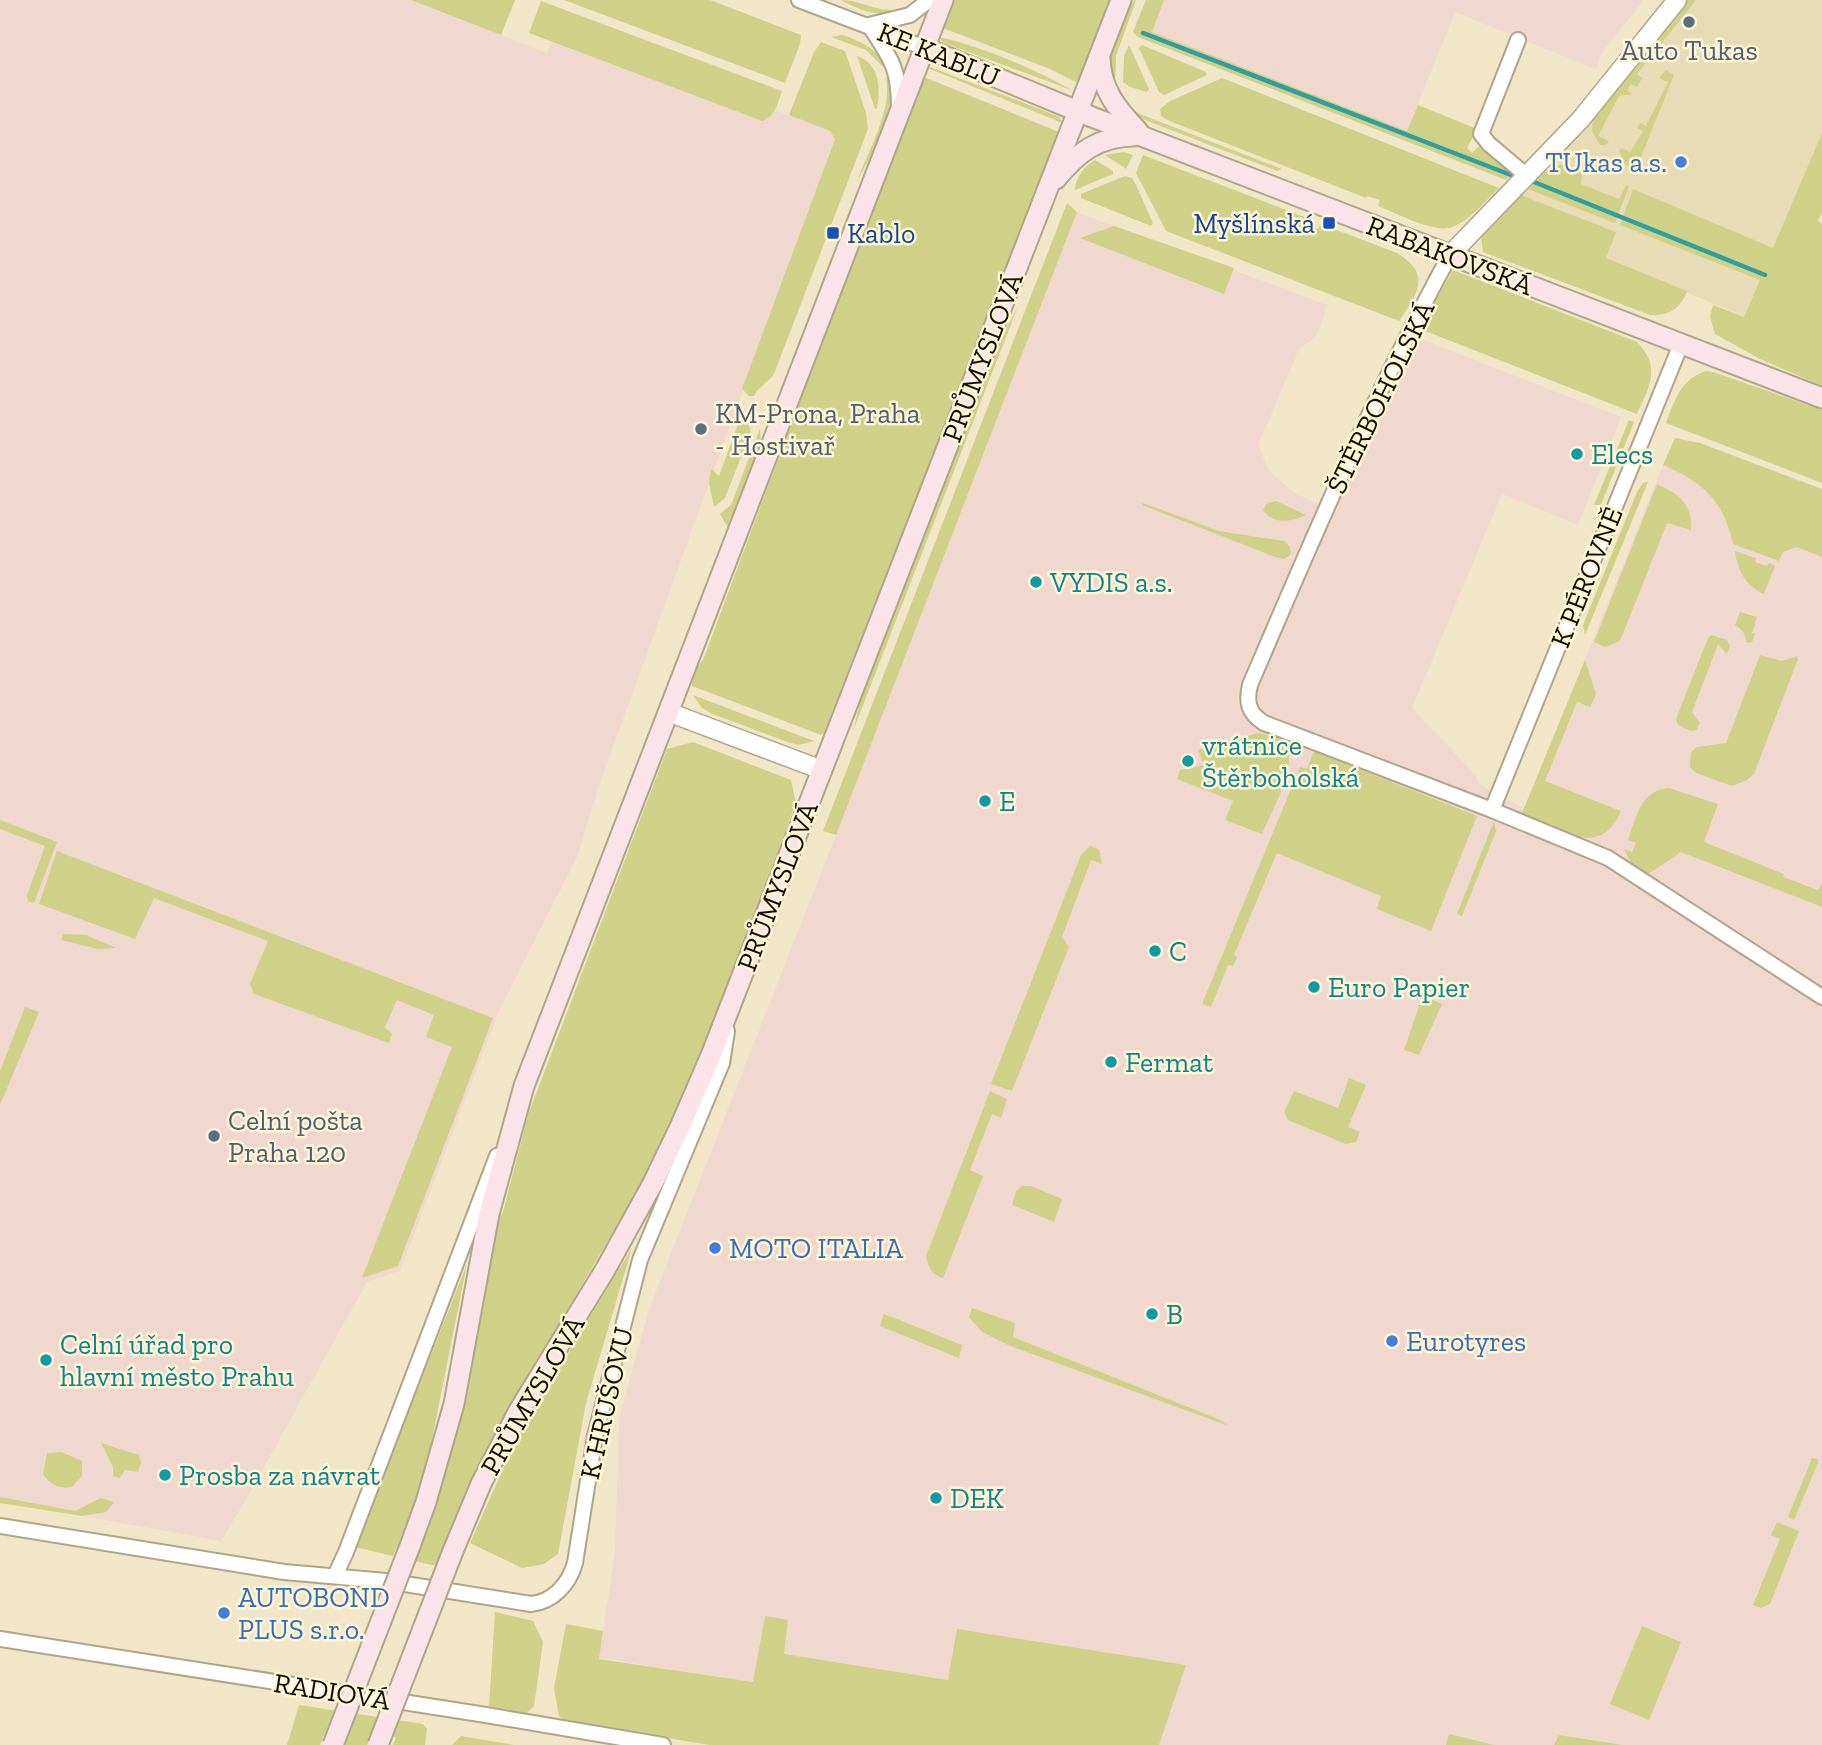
<svg xmlns="http://www.w3.org/2000/svg" width="1822" height="1745" viewBox="0 0 1822 1745" font-family="'Zilla Slab',serif">
	<style>
		.built { fill: #e8dcb6 }
		.industrial { fill: #f0d8cf }
		.green { fill: #ced187 }
		.lines { fill: none; stroke-linecap: round; stroke-linejoin: round }
		.stream { stroke: #309d9e; stroke-width: 4.5 }
		.minor-casing { stroke: #afa689; stroke-width: 18 }
		.tertiary-casing { stroke: #afa689; stroke-width: 21 }
		.secondary-casing { stroke: #afa689; stroke-width: 23 }
		.minor { stroke: #fff; stroke-width: 14 }
		.tertiary { stroke: #fff; stroke-width: 18 }
		.secondary { stroke: #fce3ea; stroke-width: 19 }
		.secondary-bridge-casing { stroke: #afa689; stroke-width: 23; stroke-linecap: butt }
		.secondary-bridge { stroke: #fce3ea; stroke-width: 19 }
		.service-dot { fill: #5c6f8a; stroke: #fef5d5; stroke-width: 2.5 }
		.shop-dot { fill: #3f7fe0; stroke: #fef5d5; stroke-width: 2.5 }
		.transit-dot { fill: #1a4fb4; stroke: #fef5d5; stroke-width: 2.5 }
		.culture-dot { fill: #0f9aa8; stroke: #fef5d5; stroke-width: 2.5 }
		.labels { text-anchor: middle; stroke-width: 5; stroke-linejoin: round; paint-order: stroke }
		.service-label { font-size: 28px; fill: #4e5e75; stroke: #fef5d5; text-anchor: start }
		.street-label { font-size: 28px; fill: #120f05; stroke: #fef5d5 }
		.shop-label { font-size: 28px; fill: #366cbe; stroke: #fef5d5; text-anchor: start }
		.transit-label { font-size: 28px; fill: #164399; stroke: #fef5d5; text-anchor: end }
		.culture-label { font-size: 28px; fill: #0d838f; stroke: #fef5d5; text-anchor: start }
	</style>
	<rect width="100%" height="100%" fill="#f1e7c8"/>
	<path class="built" d="M1687 0H1822V133L1745 317 1605 258 1615 232 1521 195 1580 134Z"/>
	<g class="industrial">
		<path d="M0 0H411L547 53 552 42 762 121 767 119 775 110 830 131 835 138 601 780 577 857 497 1016 400 1271 367 1282 244 1503 221 1541 0 1501Z"/>
		<path d="M1164 0H1644L1600 55 1597 70 1455 12 1407 131 1152 32Z"/>
		<path d="M1077 212 1328 305 1316 337 1299 349 1259 443 1260 450 1269 470 1293 492 1314 502 1327 507 1408 334 1621 417 1578 525 1502 494 1412 708 1476 775 1478 783 1525 809 1663 465 1689 476 1714 499 1729 527 1733 544 1779 561 1783 552 1797 547 1822 557V1745H1623L1560 1735 1554 1745H1494L1449 1735 1446 1745H1159L1186 1665 957 1629 949 1680 783 1654 765 1617 753 1682 599 1658 615 1552 619 1419 649 1309 836 835Z"/>
	</g>
	<g class="green">
		<path d="M411 0H515L501 35Z"/>
		<path d="M564 0H710L801 35 800 44 785 83Z"/>
		<path d="M841 0C862 0 879 14 900 9L901 11C878 18 861 11 841 0Z"/>
		<path d="M954 0H1110L1078 83 1050 69 943 28Z"/>
		<path d="M1134 0H1136L1116 56 1115 85C1113 78 1109 70 1108 63 1108 45 1126 16 1134 0Z"/>
		<path d="M1146 0H1164L1152 32 1407 131 1418 105 1477 129 1467 148 1472 153 1479 146H1482L1513 173 1506 180 1138 37 1133 32Z"/>
		<path d="M1687 0H1696L1637 74 1642 78 1637 87 1631 84 1627 90 1632 94 1619 96 1598 136 1609 141 1606 145H1600L1592 131 1593 117Z"/>
		<path d="M541 1 782 91C778 103 775 117 762 121L529 33Z"/>
		<path d="M843 35C862 42 875 48 886 65L882 66 866 50 831 37Z"/>
		<path d="M939 37C984 47 1034 69 1074 91L944 43Z"/>
		<path d="M821 42 845 51 866 113 868 129 774 374C767 383 758 388 754 396H749L742 389 835 139 830 131 789 115 814 52Z"/>
		<path d="M1129 45 1149 89 1147 92 1130 87 1123 82 1124 56Z"/>
		<path d="M1142 45 1206 72 1207 75 1164 95 1159 92 1139 48Z"/>
		<path d="M857 56C879 63 881 88 877 108L875 109Z"/>
		<path d="M930 67 1060 117 1062 123 928 68Z"/>
		<path d="M1666 70 1674 75 1635 172 1625 164 1619 150 1621 148 1630 152 1643 131 1637 128 1640 123 1646 126 1668 82 1659 78Z"/>
		<path d="M891 73 893 102 883 133 856 183C867 154 893 109 886 78Z"/>
		<path d="M924 77 1059 132 824 733 821 735 692 686 693 673 703 660 883 179Z"/>
		<path d="M1222 78 1499 188C1485 201 1470 221 1452 227 1435 234 1396 213 1378 206L1380 200 1367 196 1366 198 1167 120 1161 116 1160 109 1170 101Z"/>
		<path d="M1129 107 1140 114 1282 169 1277 171 1145 120 1137 116Z"/>
		<path d="M1822 133V212L1818 221 1822 223V386L1760 359 1715 334 1710 317 1713 305 1744 317 1760 280 1620 225 1633 189 1773 248Z"/>
		<path d="M1124 152 1133 155 1126 169 1105 155Z"/>
		<path d="M1143 155 1307 218 1306 224 1318 229 1321 224 1397 253C1433 275 1417 294 1399 321L1166 231 1136 173Z"/>
		<path d="M1095 160 1113 171V174L1075 190C1075 177 1085 166 1095 160Z"/>
		<path d="M1564 164 1582 173 1581 184 1619 199 1626 185 1629 187 1615 223 1528 189 1549 168Z"/>
		<path d="M1125 176 1132 178 1135 183 1153 223 1151 226 1081 198V194Z"/>
		<path d="M1521 195 1616 232 1606 258 1687 291C1681 309 1668 316 1650 315L1483 252 1481 236Z"/>
		<path d="M1067 203 1077 212 836 835 823 831Z"/>
		<path d="M1114 226 1234 268 1224 294 1080 238Z"/>
		<path d="M1453 270 1637 342C1662 367 1649 387 1637 414L1420 329Z"/>
		<path d="M1018 306 853 731 865 682 991 359Z"/>
		<path d="M1706 371 1713 372 1822 410V483L1666 423C1674 401 1681 379 1706 371Z"/>
		<path d="M747 413C744 421 752 426 750 434L725 498 714 507 709 483 711 469 719 476 741 416Z"/>
		<path d="M1629 420 1634 422 1601 505H1594Z"/>
		<path d="M760 429 761 446 729 529 720 514 731 505Z"/>
		<path d="M1675 438 1700 443 1822 489V557L1797 547 1783 552 1779 561 1733 544C1723 500 1704 483 1663 465Z"/>
		<path d="M1648 482 1585 635 1583 625 1637 492 1643 483Z"/>
		<path d="M1657 484C1679 494 1693 504 1691 530L1667 523 1620 641 1605 647 1594 642Z"/>
		<path d="M1276 501 1306 515C1292 522 1273 525 1263 510L1266 504Z"/>
		<path d="M1143 503 1219 531 1284 541 1290 547 1291 554 1285 559 1278 558 1142 505Z"/>
		<path d="M1735 551 1756 558 1755 562 1767 566 1769 563 1775 566 1764 594C1745 585 1738 571 1735 551Z"/>
		<path d="M1740 612 1757 617 1752 633 1755 634 1752 642 1747 643 1743 631 1735 625Z"/>
		<path d="M1711 635 1727 640 1730 646 1727 654 1718 644 1692 712 1700 723 1696 730 1691 731 1678 725 1676 719 1708 638Z"/>
		<path d="M1760 655 1782 661 1797 656 1798 659 1754 774 1747 780 1732 786 1696 773 1690 767 1691 752 1697 747 1726 743Z"/>
		<path d="M1585 660 1596 694 1590 707 1577 702 1545 781 1621 811C1601 859 1560 831 1526 817L1522 813Z"/>
		<path d="M693 695 814 741 799 745 787 742 710 713 701 707Z"/>
		<path d="M1258 733 1277 737 1287 743C1296 772 1273 807 1262 834L1225 820 1233 801 1177 779 1180 770 1204 765 1198 750Z"/>
		<path d="M693 742 791 780 796 803 710 1035 648 1172 500 1425 463 1500 436 1566 414 1561 496 1225 503 1212 528 1115 667 749Z"/>
		<path d="M1314 751 1477 816 1431 931 1377 909 1381 896 1277 853 1234 955 1237 957 1233 966 1228 965 1211 1007 1202 1004 1300 767 1307 769Z"/>
		<path d="M1669 788 1718 804 1704 842 1784 874 1783 877 1818 890 1822 885V907L1681 852 1647 875 1632 865 1624 849 1632 852 1636 843 1628 840C1636 817 1641 790 1669 788Z"/>
		<path d="M0 820 57 842 34 903 28 901 27 895 45 846 0 829Z"/>
		<path d="M1494 821 1496 831 1462 916 1457 914Z"/>
		<path d="M1090 846 1099 849 1102 864 1091 860 1062 937 1069 947 1012 1091 991 1084 1081 855Z"/>
		<path d="M57 851 493 1018 398 1266 362 1278 452 1047 426 1037 434 1015 397 1000 385 1027 392 1034 389 1043 254 994 250 984 268 941 154 898 135 939 39 904Z"/>
		<path d="M63 934 86 935 116 948 98 949 61 940Z"/>
		<path d="M1423 995 1442 1004 1419 1055 1404 1050Z"/>
		<path d="M25 1007 39 1012 0 1105V1071Z"/>
		<path d="M1349 1078 1366 1085 1348 1127 1360 1132 1356 1142 1346 1144 1288 1120 1284 1112 1294 1091 1338 1108Z"/>
		<path d="M990 1091 1007 1099 1001 1118 992 1114 970 1170 983 1176 943 1278C932 1275 928 1267 926 1256Z"/>
		<path d="M1022 1186H1031L1062 1199 1054 1222 1012 1205 1016 1191Z"/>
		<path d="M632 1248 586 1403 558 1554 544 1564 522 1568 470 1543 509 1456 529 1418Z"/>
		<path d="M467 1264 423 1484 393 1556 355 1547Z"/>
		<path d="M972 1308 1015 1323 1013 1337 1218 1419 1229 1426 1008 1345 982 1332 969 1317Z"/>
		<path d="M884 1314 962 1345 959 1358 880 1326Z"/>
		<path d="M101 1443 139 1455 141 1463 138 1472 125 1470 120 1478 113 1476V1467Z"/>
		<path d="M61 1452 82 1461V1476L72 1487C59 1489 50 1485 43 1474L47 1453Z"/>
		<path d="M1812 1458 1818 1459V1463L1794 1520 1788 1517Z"/>
		<path d="M0 1497 75 1511 101 1498 114 1502 106 1512 82 1516 0 1503Z"/>
		<path d="M1777 1522 1799 1531 1770 1604 1761 1608 1753 1605 1780 1539 1771 1535Z"/>
		<path d="M495 1612 533 1621 543 1642 534 1706 527 1713 489 1706Z"/>
		<path d="M765 1616 788 1620 784 1654 948 1680 957 1629 1186 1665 1159 1745H710L568 1722 559 1716 554 1688 566 1624 603 1631 599 1659 753 1682Z"/>
		<path d="M1642 1626 1681 1642 1649 1720 1610 1704Z"/>
		<path d="M299 1705 423 1724 427 1729 425 1745H393L396 1737 372 1733 367 1745H342L348 1729 328 1726 320 1745H287Z"/>
		<path d="M1449 1734 1494 1745H1446Z"/>
		<path d="M1559 1735 1623 1745H1554Z"/>
		<path d="M461 1736 514 1745H452Z"/>
	</g>
	<g class="lines">
		<g class="stream">
			<path d="M1143 33 1511 175"/>
			<path d="M1534 182 1765 275"/>
		</g>
		<defs>
			<g id="minor">
				<path d="M799 0 925 48"/>
				<path d="M869 25C890 58 899 66 899 107"/>
				<path d="M869 25 910 15 929 0"/>
				<path d="M1518 40 1481 134 1489 144 1527 176"/>
				<path d="M1450 255C1374 394 1312 540 1250 685 1246 702 1248 713 1264 723L1492 810 1608 858 1822 997"/>
				<path d="M1492 810 1681 344"/>
				<path d="M0 1526 284 1572 386 1581 531 1604C553 1602 569 1584 575 1563L595 1436 640 1260 722 1063 727 1031"/>
				<path d="M335 1576 346 1552 497 1156"/>
				<path d="M0 1639 486 1715 663 1745"/>
			</g>
			<g id="tertiary">
				<path d="M1450 255 1581 119 1677 0"/>
				<path d="M668 712 822 770"/>
			</g>
			<g id="secondary">
				<path d="M925 48 1092 117 1822 398"/>
				<path d="M1100 58C1101 90 1117 109 1138 131"/>
				<path d="M1056 179C1078 152 1098 137 1133 136"/>
				<path d="M410 1546 426 1502 454 1404 489 1214 524 1086 943 0"/>
				<path d="M453 1551 481 1484 518 1412 605 1270 653 1183 680 1127 712 1053 1121 0"/>
			</g>
		</defs>
		<use href="#minor" class="minor-casing"/>
		<use href="#tertiary" class="tertiary-casing"/>
		<use href="#secondary" class="secondary-casing"/>
		<use href="#minor" class="minor"/>
		<use href="#tertiary" class="tertiary"/>
		<use href="#secondary" class="secondary"/>
		<defs>
			<g id="secondary-bridge">
				<path d="M333 1745 410 1546"/>
				<path d="M378 1745 453 1551"/>
			</g>
		</defs>
		<use href="#secondary-bridge" class="secondary-bridge-casing"/>
		<use href="#secondary-bridge" class="secondary-bridge"/>
	</g>
	<g class="service-dot">
		<circle cx="1689" cy="22" r="7"/>
		<circle cx="701" cy="429" r="7"/>
		<circle cx="214" cy="1136" r="7"/>
	</g>
	<g class="shop-dot">
		<circle cx="1681" cy="162" r="7"/>
		<circle cx="715" cy="1248" r="7"/>
		<circle cx="1392" cy="1341" r="7"/>
		<circle cx="224" cy="1613" r="7"/>
	</g>
	<g class="transit-dot">
		<rect x="1322" y="216" width="14" height="14" rx="3.5"/>
		<rect x="826" y="226" width="14" height="14" rx="3.5"/>
	</g>
	<g class="culture-dot">
		<circle cx="1577" cy="454" r="7"/>
		<circle cx="1036" cy="582" r="7"/>
		<circle cx="1188" cy="761" r="7"/>
		<circle cx="985" cy="801" r="7"/>
		<circle cx="1155" cy="951" r="7"/>
		<circle cx="1314" cy="987" r="7"/>
		<circle cx="1111" cy="1062" r="7"/>
		<circle cx="1152" cy="1314" r="7"/>
		<circle cx="46" cy="1360" r="7"/>
		<circle cx="165" cy="1475" r="7"/>
		<circle cx="936" cy="1498" r="7"/>
	</g>
	<g class="labels">
		<g class="service-label">
			<text x="1689" y="60" text-anchor="middle">Auto Tukas</text>
			<text x="715" y="423">KM-Prona, Praha<tspan x="715" dy="32">- Hostivař</tspan></text>
			<text x="228" y="1130">Celní pošta<tspan x="228" dy="32">Praha 120</tspan></text>
		</g>
		<g class="street-label">
			<text transform="translate(939 54) rotate(22)" y="10">KE KABLU</text>
			<text transform="translate(1450 255) rotate(21)" y="10">RABAKOVSKÁ</text>
			<text transform="translate(982 357) rotate(-69)" y="10">PRŮMYSLOVÁ</text>
			<text transform="translate(1380 397) rotate(-64)" y="10">ŠTĚRBOHOLSKÁ</text>
			<text transform="translate(1586 577) rotate(-68)" y="10">K PÉROVNĚ</text>
			<text transform="translate(777 886) rotate(-69)" y="10">PRŮMYSLOVÁ</text>
			<text transform="translate(532 1395) rotate(-60)" y="10">PRŮMYSLOVÁ</text>
			<text transform="translate(606 1403) rotate(-77)" y="10">K HRUŠOVU</text>
			<text transform="translate(332 1691) rotate(9)" y="10">RADIOVÁ</text>
		</g>
		<g class="shop-label">
			<text x="1667" y="172" text-anchor="end">TUkas a.s.</text>
			<text x="729" y="1258">MOTO ITALIA</text>
			<text x="1406" y="1351">Eurotyres</text>
			<text x="238" y="1607">AUTOBOND<tspan x="238" dy="32">PLUS s.r.o.</tspan></text>
		</g>
		<g class="transit-label">
			<text x="1315" y="233">Myšlínská</text>
			<text x="847" y="243" text-anchor="start">Kablo</text>
		</g>
		<g class="culture-label">
			<text x="1591" y="464">Elecs</text>
			<text x="1050" y="592">VYDIS a.s.</text>
			<text x="1202" y="755">vrátnice<tspan x="1202" dy="32">Štěrboholská</tspan></text>
			<text x="999" y="811">E</text>
			<text x="1169" y="961">C</text>
			<text x="1328" y="997">Euro Papier</text>
			<text x="1125" y="1072">Fermat</text>
			<text x="1166" y="1324">B</text>
			<text x="60" y="1354">Celní úřad pro<tspan x="60" dy="32">hlavní město Prahu</tspan></text>
			<text x="179" y="1485">Prosba za návrat</text>
			<text x="950" y="1508">DEK</text>
		</g>
	</g>
</svg>
